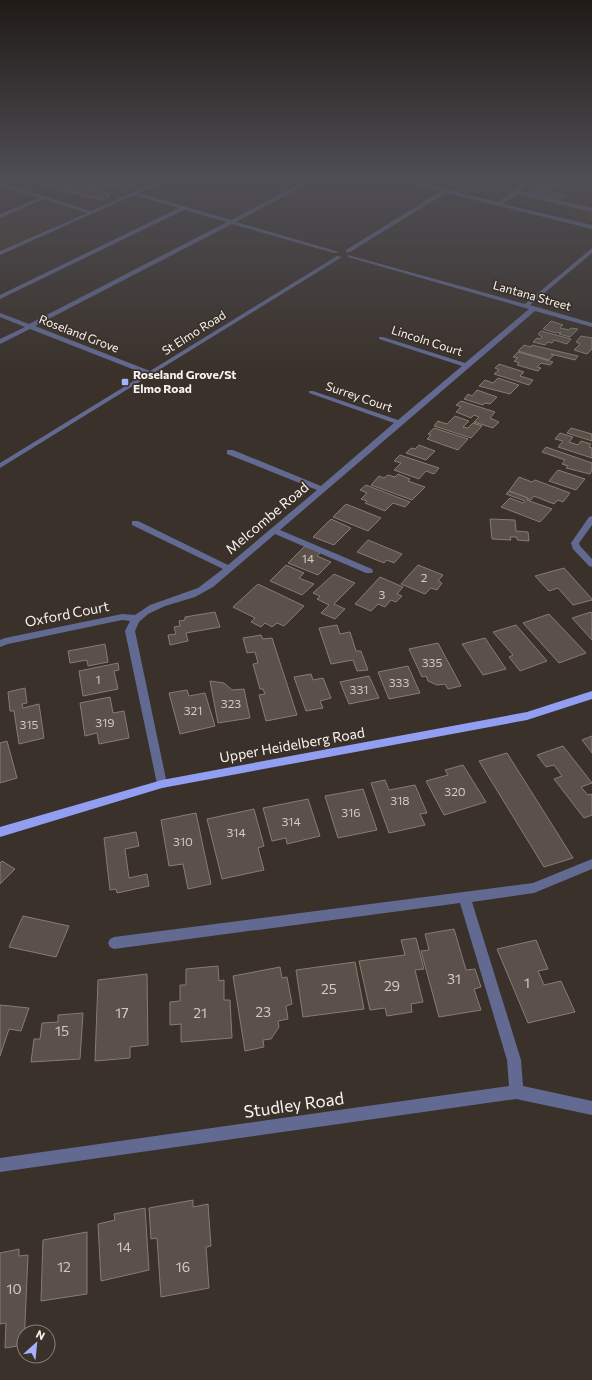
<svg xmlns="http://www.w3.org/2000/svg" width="592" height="1380" viewBox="0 0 592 1380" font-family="Commissioner,sans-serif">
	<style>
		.built { fill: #44362a }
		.building { fill: #5b514a; stroke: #877c73 }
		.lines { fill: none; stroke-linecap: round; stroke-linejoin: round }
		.minor { fill: #636a92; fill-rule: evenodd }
		.major { fill: #929ef1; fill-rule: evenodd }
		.poi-dot { fill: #a5b1fc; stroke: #3a312a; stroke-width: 1.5 }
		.labels { text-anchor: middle; stroke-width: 3.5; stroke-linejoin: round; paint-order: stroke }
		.far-street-label { font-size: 12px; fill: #f9f3ee; stroke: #3a312a }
		.far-poi-label { font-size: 12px; font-weight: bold; fill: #f9f3ee; stroke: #3a312a; text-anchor: start }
		.number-label { font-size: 12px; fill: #d2cac5 }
		.street-label { font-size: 14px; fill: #f9f3ee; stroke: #3a312a }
		.near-number-label { font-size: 14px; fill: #d2cac5 }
		.near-street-label { font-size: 17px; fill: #f9f3ee; stroke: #3a312a }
	</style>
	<rect width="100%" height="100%" fill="#3a312a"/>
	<g class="built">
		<path d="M417 179H592V222Z"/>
		<path d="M36 198 84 213 0 250V213Z"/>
	</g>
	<g class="building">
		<path d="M20 179H119L124 181 121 182 134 186 126 190 103 185 93 189 111 194 107 196 109 197 101 200Z"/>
		<path d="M548 179H565L549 191 566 195 561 199 530 192Z"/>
		<path d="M551 321 563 325 560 328 569 330 571 328 578 329 570 337 559 334 561 332 556 333 543 329Z"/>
		<path d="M541 331 571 339 567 344 554 340 552 343 548 342 545 345 533 342 537 338 540 339 542 337 538 334Z"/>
		<path d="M581 336 592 338V349L587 354 574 350 580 344 576 342Z"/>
		<path d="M524 345 531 347 532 345 578 356 575 360 551 354 554 355 549 360 518 351Z"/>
		<path d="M518 352 553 362 550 365 541 363 537 367 541 368 538 371 517 365 519 363 514 361 518 358 513 357Z"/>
		<path d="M499 364 524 372 520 376 533 380 529 385 494 374 499 370 495 368Z"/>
		<path d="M498 378 519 385 510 394 479 386 485 380 493 383Z"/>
		<path d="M477 390 497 397 490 404 485 403 483 405 464 399 468 394 472 396Z"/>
		<path d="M461 401 495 412 490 418 499 422 493 428 474 422 479 417 474 415 471 418 456 412 461 407 456 405Z"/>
		<path d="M455 416 469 421 463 427 468 428 473 423 482 426 471 438 434 426 438 421 447 424Z"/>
		<path d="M434 428 468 439 458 450 427 439 431 435 428 434Z"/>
		<path d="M571 428 592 434V441L567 433Z"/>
		<path d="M560 433 573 437 569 442 578 445 581 441 591 444 589 447 592 448V458L558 447 563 441 555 439Z"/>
		<path d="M419 445 435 451 426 460 406 453 411 448 415 449Z"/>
		<path d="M546 447 592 463V470L590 474 566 468 568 466 562 464 565 460 542 452Z"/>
		<path d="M400 455 439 468 434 474 426 471 419 479 394 470 401 463 394 461Z"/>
		<path d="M558 470 585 479 576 490 549 481Z"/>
		<path d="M398 474 410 479 408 481 425 487 412 500 371 485 379 476 384 478 388 475 395 477Z"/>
		<path d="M519 477 532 482 535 480 570 493 563 502 558 500 554 504 534 496 531 500 509 491Z"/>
		<path d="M366 485 410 502 405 507 393 503 385 511 365 503 367 501 361 499 367 493 360 490Z"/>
		<path d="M509 491 528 498 527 500 552 509 540 522 501 507 510 498 523 503 525 501 506 494Z"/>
		<path d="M346 504 381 518 368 531 333 517Z"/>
		<path d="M331 519 351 528 334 545 313 537Z"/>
		<path d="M490 519 515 520 516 531 528 532 529 541 517 540V537H510L511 540 492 539Z"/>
		<path d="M368 540 402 554 394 563 387 560 384 563 357 552Z"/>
		<path d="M305 546 321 552 317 556 331 562 318 575 288 563Z"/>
		<path d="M286 565 304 573 299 578 314 584 302 595 270 581Z"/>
		<path d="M418 565 443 575 438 581 442 583 437 590 431 588 425 594 401 584Z"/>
		<path d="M564 568 592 599V600L573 605 558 588 549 591 535 576Z"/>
		<path d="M334 574 355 583 334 604 345 609 335 619 321 613 329 605 317 599 320 596 313 593Z"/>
		<path d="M380 577 403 587 397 594 402 596 396 602 391 600 385 607 378 604 371 611 355 604Z"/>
		<path d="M258 584 304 606 284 626 277 623 272 627 265 623 261 627 251 622 255 618 233 607Z"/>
		<path d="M215 612 220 627 186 633 188 641 170 645 168 635 176 634 174 627 180 626 179 621 185 620V617Z"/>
		<path d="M591 612 592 614V640L572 618Z"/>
		<path d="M549 614 586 653 559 663 523 623Z"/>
		<path d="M337 625 340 634 350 632 356 651H361L368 670 357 671 353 660 331 664 319 628Z"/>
		<path d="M516 625 547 661 520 671 509 657 513 655 493 632Z"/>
		<path d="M261 635 263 639 272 638 297 715 266 721 259 695 265 694 263 689H260L253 664 258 663 255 652 247 653 243 638Z"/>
		<path d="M485 638 506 669 483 675 462 644Z"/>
		<path d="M438 643 461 686 448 689 445 684 437 685 428 681 426 676 422 677 409 649Z"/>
		<path d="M105 644 108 662 88 666 87 660 70 663 68 651Z"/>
		<path d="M118 663 119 670 114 671 118 689 83 696 79 671Z"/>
		<path d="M408 666 420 693 389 699 378 672Z"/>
		<path d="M311 674 313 680 323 678 331 698 320 701 323 708 306 711 294 677Z"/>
		<path d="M369 676 379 698 349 704 340 682Z"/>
		<path d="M210 681 224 683 232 690 244 689 250 718 218 723Z"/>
		<path d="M25 688 27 703 22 704 23 708 39 704 44 738 19 744 14 711H10L8 692Z"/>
		<path d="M187 690 189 696 205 693 215 726 180 734 169 693Z"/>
		<path d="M110 697 113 713 124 711 129 738 99 744 97 733 85 736 80 703Z"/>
		<path d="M592 736V753L582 740Z"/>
		<path d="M7 741 17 778 0 783V743Z"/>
		<path d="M563 746 592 783 581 787 588 795 592 794V815L584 818 554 779 562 776 554 765 546 767 537 755Z"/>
		<path d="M507 753 573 858 544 867 479 761Z"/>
		<path d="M463 765 486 802 444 815 426 781 448 775 445 770Z"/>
		<path d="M385 780 389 790 415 785 427 813 420 814 425 825 389 833 371 783Z"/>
		<path d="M363 789 377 830 338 838 325 796Z"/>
		<path d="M308 799 320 836 287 844 286 838 272 841 263 808Z"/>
		<path d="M254 809 264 846 258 848 264 870 222 879 207 819Z"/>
		<path d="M196 813 211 884 188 889 183 864 169 866 161 820Z"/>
		<path d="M136 832 139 846 125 849 129 878 147 874 149 886 117 893 116 889 110 890 104 838Z"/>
		<path d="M2 861 15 869 0 884V863Z"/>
		<path d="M23 916 69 926 56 957 9 947Z"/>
		<path d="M454 929 466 970 475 969 481 987 474 989 481 1010 439 1017 421 951 429 950 425 934Z"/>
		<path d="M416 938 424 969 415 970 423 1002 411 1004 412 1012 387 1016 385 1008 370 1010 359 961 405 955 401 940Z"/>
		<path d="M536 940 548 969 538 971 544 985 561 981 575 1012 528 1023 497 949Z"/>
		<path d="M355 962 364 1009 303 1017 296 970Z"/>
		<path d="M218 966 219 981 224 980V1000H230L232 1038 181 1042V1024L170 1025V1002L180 1001V985H186V969Z"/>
		<path d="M280 967 282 978 287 977 292 1004 286 1006 288 1019 278 1021 279 1027 271 1039 263 1040 264 1047 245 1051 233 976Z"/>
		<path d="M147 974 148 1045 130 1047V1058L95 1061 98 980Z"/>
		<path d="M0 1005 29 1008 21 1031 9 1029 0 1056Z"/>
		<path d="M83 1013 80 1059 31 1062 34 1039H40L42 1023 58 1022V1015Z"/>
		<path d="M193 1200V1207L208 1204 211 1246 206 1247 209 1288 161 1297 157 1238 151 1239 149 1208Z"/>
		<path d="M145 1208 149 1270 101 1281 98 1224 115 1220 114 1214Z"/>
		<path d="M87 1232V1294L41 1301 43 1240Z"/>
		<path d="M19 1249V1256L28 1255 24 1345 5 1348 6 1323 0 1324V1253Z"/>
	</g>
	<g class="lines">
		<g class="minor">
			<path d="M162 179H169L139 193 231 220 309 179H316L236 222 339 252 334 253 232 224 35 326 150 371 337 256 342 257 0 468V463L145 374 30 329 0 344V339L25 327 0 317V313L29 324 227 222 184 210 0 299V295L179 208 134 195 0 255V251L87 213 44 199 0 218V214L39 198 0 186V183L91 211Z"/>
			<path d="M394 179H404L498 202 530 179H536L520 191 592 208V212L517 194 503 204 592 225V229L446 193 350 252H346V250L441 191Z"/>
			<path d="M592 248V253L530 305 592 323V327L535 311 280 530 372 569 373 571 372 573H366L275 534 213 587 195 597 165 606 148 614 139 622 135 631 167 784 166 787 162 788 158 787 157 784 125 631 130 621 122 620 8 644 0 647V640L5 638 122 614 135 615 150 605 198 588 223 569 132 525V521H138L228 565 317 490 227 454V450H233L321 486 394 423 309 393V391H313L398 420 462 366 379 339V337H383L465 363 529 309 348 257V255L525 304Z"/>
			<path d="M592 516V525L579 543 580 546 592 559V567L589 566 573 549 571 543 589 517Z"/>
			<path d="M592 859V869L534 893 472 902 521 1060 523 1086 592 1101V1115L516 1099 0 1172V1158L509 1086 507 1060 460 903 114 949 110 947 108 943 110 939 114 937 533 883Z"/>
		</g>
		<path class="major" d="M592 691V699L527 720 162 788 0 837V827L162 780 527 712Z"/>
	</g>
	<linearGradient id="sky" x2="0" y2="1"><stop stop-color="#201b17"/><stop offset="0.48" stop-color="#4f4e55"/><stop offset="1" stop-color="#4f4e55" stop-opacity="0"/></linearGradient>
	<rect width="592" height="373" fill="url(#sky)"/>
	<rect class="poi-dot" x="121" y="378" width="8" height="8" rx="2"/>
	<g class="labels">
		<g class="far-street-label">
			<text transform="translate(532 296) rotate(16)" y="4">Lantana Street</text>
			<text transform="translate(194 333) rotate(-32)" y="4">St Elmo Road</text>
			<text transform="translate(79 334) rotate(21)" y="4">Roseland Grove</text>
			<text transform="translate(427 341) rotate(18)" y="4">Lincoln Court</text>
			<text transform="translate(359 397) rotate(19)" y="4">Surrey Court</text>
		</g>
		<g class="far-poi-label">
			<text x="133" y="379">Roseland Grove/St<tspan x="133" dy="14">Elmo Road</tspan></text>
		</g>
		<g class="number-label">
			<text x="308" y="563">14</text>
			<text x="424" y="582">2</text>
			<text x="382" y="599">3</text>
			<text x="432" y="667">335</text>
			<text x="98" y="684">1</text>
			<text x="399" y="687">333</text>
			<text x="359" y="694">331</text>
			<text x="231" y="708">323</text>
			<text x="193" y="715">321</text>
			<text x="105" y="727">319</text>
			<text x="29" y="729">315</text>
			<text x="455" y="796">320</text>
			<text x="400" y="805">318</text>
			<text x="351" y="817">316</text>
			<text x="291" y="826">314</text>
			<text x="236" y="837">314</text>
			<text x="183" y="846">310</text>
		</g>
		<g class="street-label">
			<text transform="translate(267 518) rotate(-40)" y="5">Melcombe Road</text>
			<text transform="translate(67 614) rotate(-11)" y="5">Oxford Court</text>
			<text transform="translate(292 745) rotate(-10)" y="5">Upper Heidelberg Road</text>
		</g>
		<g class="near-number-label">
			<text x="454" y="984">31</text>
			<text x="527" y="988">1</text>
			<text x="392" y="991">29</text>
			<text x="329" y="994">25</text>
			<text x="263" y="1017">23</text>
			<text x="122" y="1018">17</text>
			<text x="200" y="1018">21</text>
			<text x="62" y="1036">15</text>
			<text x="124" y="1252">14</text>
			<text x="64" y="1272">12</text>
			<text x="183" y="1272">16</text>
			<text x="14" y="1294">10</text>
		</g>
		<g class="near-street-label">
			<text transform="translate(294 1105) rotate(-8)" y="6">Studley Road</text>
		</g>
	</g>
	<g transform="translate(36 1344) rotate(27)"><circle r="19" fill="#3a312a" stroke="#867f78"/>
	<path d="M0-3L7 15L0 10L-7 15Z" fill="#a5b1fc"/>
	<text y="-6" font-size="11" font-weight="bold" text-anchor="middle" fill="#f9f3ee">N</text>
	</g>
</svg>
